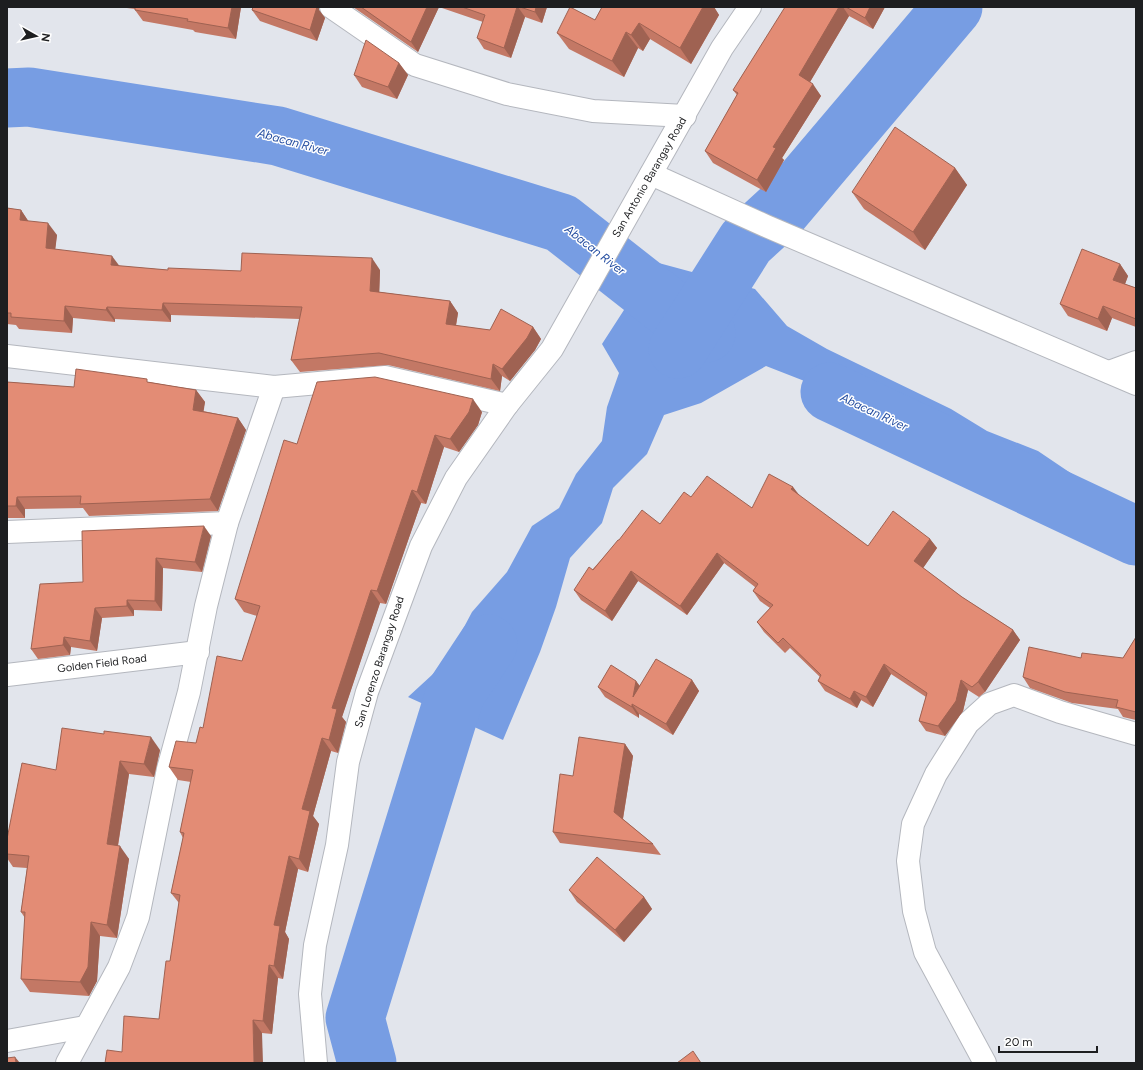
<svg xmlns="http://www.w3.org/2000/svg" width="1143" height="1070" viewBox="0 0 1143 1070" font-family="Figtree,sans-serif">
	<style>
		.water { fill: #779de3 }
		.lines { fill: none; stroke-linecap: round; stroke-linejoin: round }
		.river { stroke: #779de3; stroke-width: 59 }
		.minor-casing { stroke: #b4b7be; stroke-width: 24 }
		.minor { stroke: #fff; stroke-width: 22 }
		.wall { fill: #c37865 }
		.shaded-wall { fill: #9f6252 }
		.building { fill: #e38c75; stroke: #9f6252 }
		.labels { text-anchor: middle; stroke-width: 3; stroke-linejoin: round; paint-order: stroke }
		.street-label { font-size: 11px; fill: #1d1e20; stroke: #fff }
		.water-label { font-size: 12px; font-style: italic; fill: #254ea1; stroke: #fff }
	</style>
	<rect width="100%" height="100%" fill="#e2e5ec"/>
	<path class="water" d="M655 262 755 289 787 326 827 349 951 409 987 431 1038 451 1112 501 1136 509V553L1069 517 941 439 863 414 807 382 766 366 701 403 664 415 647 454 613 488 602 523 570 558 556 607 540 652 503 740 408 697 445 663 472 612 507 572 532 526 559 508 576 474 602 441 607 407 619 373 602 344Z"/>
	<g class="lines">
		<g class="river">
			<path d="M7 98 29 97 278 136 561 223 691 325 706 333"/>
			<path d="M678 349 746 242 782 209 953 7"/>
			<path d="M830 392 1136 536"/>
			<path d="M367 1063 355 1018 455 694 488 644"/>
		</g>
		<defs>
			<g id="minor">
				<path d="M331 7 415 65 507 94 593 111 685 116"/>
				<path d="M651 174 766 226 1136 384"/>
				<path d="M7 356 274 387 385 377 507 405"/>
				<path d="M1109 372 1136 362"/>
				<path d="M7 532 227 523"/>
				<path d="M7 675 198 652"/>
				<path d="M7 1041 85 1027"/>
				<path d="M67 1063 119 967 138 917 168 769 189 692 206 606 227 523 274 387"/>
				<path d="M316 1063 310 994 315 945 337 845 348 762 367 692 421 546 456 478 507 405 552 349 722 48 750 7"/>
				<path d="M985 1063 925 952 914 911 908 861 913 824 936 774 968 723 989 704 1014 695 1060 712 1136 734"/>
			</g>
		</defs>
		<use href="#minor" class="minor-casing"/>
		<use href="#minor" class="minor"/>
	</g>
	<g class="wall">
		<path d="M119 7H241L236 39 195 32 193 30 143 21 135 10V9Z"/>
		<path d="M353 7H547L542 23 525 17 511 58 484 49 477 38 483 22 439 7 418 52Z"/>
		<path d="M602 7H714L719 15 691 64 650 39 643 51 638 48 624 77 569 49 557 33 595 20Z"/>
		<path d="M785 7H885L873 29 849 16 810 82 821 96 782 158 784 160 766 192 713 163 705 151 737 95 733 90 785 8Z"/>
		<path d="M252 10H319L325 18 317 41 260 21Z"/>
		<path d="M399 63 408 75 397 99 362 87 354 75Z"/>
		<path d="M955 168 967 185 925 250 864 209 852 192Z"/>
		<path d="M7 208 21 210 28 221 57 235 55 249 119 266 168 270 241 271 380 270 379 292 450 301 458 313 456 326 490 330 533 327 541 339 535 350 510 381 502 376 500 391 388 365 300 372 291 360 300 319 171 315V322L115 319V322L73 318 72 333 19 329 16 325 7 324Z"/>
		<path d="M1120 264 1128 276 1125 284 1136 288V327L1112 318 1107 331 1068 316 1060 304Z"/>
		<path d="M7 382 74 387 149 382 196 390 205 402 203 411 238 418 246 430 218 511 89 516 83 508 25 509V518H7Z"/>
		<path d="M482 412 478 425 459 452 444 447 426 504 421 503 386 604 380 603 342 717 346 722 338 753 331 751 313 816 319 824 308 872 298 869 285 932 289 939 283 979 278 978 272 1034 262 1033 122 1052 159 1019 170 961 179 903 171 893 183 838 180 832 191 782 178 780 169 767 196 743 203 728 242 661 257 616 244 612 235 599 297 444Z"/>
		<path d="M793 487 798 495 868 546 930 539 937 548 923 568 962 597 1013 630 1020 640 985 692 979 697 968 690 963 711 945 736 926 731 919 721 926 697 891 674 873 707 861 700 857 708 825 691 818 681 820 677 790 648 785 653 764 632 757 622 770 608 760 601 753 591 755 587 724 563 687 615 638 581 612 621 581 600 574 590 619 540 660 524 691 497 752 508Z"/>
		<path d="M211 536 202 572 163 568 162 611 134 610V616L102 618 97 651 71 647 70 655 38 659 31 649 83 582Z"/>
		<path d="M1136 637V720L1123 717 1118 709 1072 703 1030 688 1023 677 1081 658H1123Z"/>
		<path d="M692 680 699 691 673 735 639 714V718L605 697 598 687 636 681 640 686Z"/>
		<path d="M625 744 633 756 623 819 653 844 661 855 560 843 553 832 573 776Z"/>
		<path d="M160 750 154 777 129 774 118 846 129 859 117 938 100 936 97 981 89 996 30 992 21 979 25 918 21 912 27 868 13 867 7 858V839L56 770Z"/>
		<path d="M569 890 644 897 652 909 624 942 577 902Z"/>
	</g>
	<g class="shaded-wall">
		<path d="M232 7H241L236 39 228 28Z"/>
		<path d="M316 7H319V10L325 18 317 41 310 30Z"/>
		<path d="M427 7H439L418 52 411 42Z"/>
		<path d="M517 7H518L525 17 511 58 504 48Z"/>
		<path d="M536 7H547L542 23 535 12Z"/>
		<path d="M703 7H714L719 15 691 64 680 48Z"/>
		<path d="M839 7H843L849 16 807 87 799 75Z"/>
		<path d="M870 7H885L873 29 865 18Z"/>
		<path d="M639 23 650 39 643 51 631 35Z"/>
		<path d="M626 32 638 48 624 77 612 61Z"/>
		<path d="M399 63 408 75 397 99 388 87Z"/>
		<path d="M813 84 821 96 782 158 784 160 766 192 757 180 773 147Z"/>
		<path d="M955 168 967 185 925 250 913 232Z"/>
		<path d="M21 210 29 222 20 220Z"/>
		<path d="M48 223 57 235 54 260 46 248Z"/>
		<path d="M112 256 121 268 111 265Z"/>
		<path d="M372 258 380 270 379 303 370 291Z"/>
		<path d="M1120 264 1128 276 1122 292 1113 280Z"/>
		<path d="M450 301 458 313 454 336 446 324Z"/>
		<path d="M163 303 171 315V322L162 310Z"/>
		<path d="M65 306 73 318 72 333 64 321Z"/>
		<path d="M1103 306 1112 318 1107 331 1098 319Z"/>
		<path d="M107 307 115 319V322L106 310Z"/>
		<path d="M533 327 541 339 535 350 510 381 502 369Z"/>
		<path d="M493 364 502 376 500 391 491 379Z"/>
		<path d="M196 390 205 402 202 422 193 410Z"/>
		<path d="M473 399 482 412 478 425 459 452 450 439Z"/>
		<path d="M238 418 246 430 218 511 210 499Z"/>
		<path d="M435 435 444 447 426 504 417 492Z"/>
		<path d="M793 487 800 496 791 489Z"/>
		<path d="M412 490 421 503 386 604 377 591Z"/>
		<path d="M17 497 25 509V518L16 506Z"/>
		<path d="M204 526 211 536 202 572 195 562Z"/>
		<path d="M930 539 937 548 921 571 914 561Z"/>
		<path d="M717 553 724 563 687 615 680 606Z"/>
		<path d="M156 558 163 568 162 611 155 601Z"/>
		<path d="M631 571 638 581 612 621 605 611Z"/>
		<path d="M371 590 380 603 342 717 346 722 338 753 329 740 332 708Z"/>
		<path d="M127 600 134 610V616L127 606Z"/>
		<path d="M95 608 102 618 97 651 90 641Z"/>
		<path d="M1013 630 1020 640 985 692 978 682Z"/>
		<path d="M64 637 71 647 70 655 63 645Z"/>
		<path d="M884 664 891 674 873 707 866 697Z"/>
		<path d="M692 680 699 691 673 735 666 724Z"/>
		<path d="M961 680 968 690 963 711 945 736 938 726Z"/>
		<path d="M636 681 643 691 633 697Z"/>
		<path d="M854 691 861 700 857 708 850 699Z"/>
		<path d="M632 704 639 714V718L632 707Z"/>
		<path d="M151 737 160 750 154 777 144 764Z"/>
		<path d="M322 738 331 751 313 816 319 824 308 872 299 859 302 809Z"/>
		<path d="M625 744 633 756 622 824 614 812Z"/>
		<path d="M120 761 129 774 116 857 107 844Z"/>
		<path d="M120 846 129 859 117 938 107 925Z"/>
		<path d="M289 856 298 869 285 932 289 939 283 979 274 966V925Z"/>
		<path d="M644 897 652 909 624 942 615 930Z"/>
		<path d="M91 922 100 936 97 981 89 996 80 982Z"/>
		<path d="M269 965 278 978 272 1034 263 1021Z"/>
		<path d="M253 1020 262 1033 263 1063H254Z"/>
		<path d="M15 1057 20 1063H16Z"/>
	</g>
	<g class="building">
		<path d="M135 7H232L228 28 187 21 188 19 135 10Z"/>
		<path d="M253 7H317L310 30 252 10Z"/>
		<path d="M361 7H427L411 42Z"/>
		<path d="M462 7H517L504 48 477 38 485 15Z"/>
		<path d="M520 7H536L535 12Z"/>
		<path d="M570 7 595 20 602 7H703L680 48 639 23 631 35 626 32 612 61 557 33Z"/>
		<path d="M785 7H839L799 75 813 84 773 147 776 148 757 180 705 151 738 93 733 90Z"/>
		<path d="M846 7H870L865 18Z"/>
		<path d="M366 40 399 63 388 87 354 75Z"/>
		<path d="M895 127 955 168 913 232 852 192Z"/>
		<path d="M7 208 21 210 20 220 48 223 46 248 112 256 111 265 168 270V268L241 271 242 253 372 258 370 291 450 301 446 324 490 330 501 309 533 327 527 338 502 369 493 364 491 379 379 353 291 360 302 307 163 303 162 310 107 307 106 310 65 306 64 321 11 317V313H7Z"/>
		<path d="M1082 249 1120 264 1113 280 1136 288V319L1103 306 1098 319 1060 304Z"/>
		<path d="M76 369 147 379V382L196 390 193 410 238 418 210 499 80 504 81 496 17 497 16 506H7V382L74 387Z"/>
		<path d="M375 377 473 399 469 412 450 439 435 435 417 492 412 490 377 591 371 590 332 708 337 709 329 740 322 738 302 809 310 811 299 859 289 856 274 925 280 926 274 966 269 965 263 1021 253 1020 254 1063H105L107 1050 122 1052 124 1016 159 1019 166 961H170L180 895 171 893 184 833 180 832 193 770 169 767 176 741 196 743 200 727 203 728 217 656 242 661 260 606 235 599 284 440 297 444 317 382Z"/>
		<path d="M769 474 793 487 791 489 868 546 893 511 930 539 914 561 962 597 1013 630 978 682 972 687 961 680 956 701 938 726 919 721 927 693 884 664 866 697 854 691 850 699 818 681 821 675 783 638 778 643 757 622 773 605 753 591 758 584 717 553 680 606 631 571 605 611 574 590 589 567 593 570 618 540H619L642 510 660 524 684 492 691 497 707 476 752 508Z"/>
		<path d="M204 526 195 562 156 558 155 601 127 600V606L95 608 90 641 64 637 63 645 31 649 40 584 83 582 82 531Z"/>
		<path d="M1136 637V712L1116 707 1118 700 1065 692 1023 677 1029 647 1081 658 1082 653 1123 658Z"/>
		<path d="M656 659 692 680 666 724 632 704V707L598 687 611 665 636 681 633 697Z"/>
		<path d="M62 728 104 734V731L151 737 144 764 120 761 107 844 120 846 107 925 91 922 88 967 80 982 21 979 25 912H21L29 856 7 854V839L22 763 56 770Z"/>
		<path d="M579 737 625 744 614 812 653 844 553 832 560 774 573 776Z"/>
		<path d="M597 857 644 897 615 930 569 890Z"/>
		<path d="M693 1051 701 1063H677Z"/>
		<path d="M15 1057 16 1063H7V1058Z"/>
	</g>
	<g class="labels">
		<g class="street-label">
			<text transform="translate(649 177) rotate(-60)" y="4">San Antonio Barangay Road</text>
			<text transform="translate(379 662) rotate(-72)" y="4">San Lorenzo Barangay Road</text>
			<text transform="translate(102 663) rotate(-7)" y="4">Golden Field Road</text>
		</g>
		<g class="water-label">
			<text transform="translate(293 142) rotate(15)" y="4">Abacan River</text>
			<text transform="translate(595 250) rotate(38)" y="4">Abacan River</text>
			<text transform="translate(874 412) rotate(25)" y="4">Abacan River</text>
		</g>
	</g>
	<rect width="1143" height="1070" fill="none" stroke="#1d1e20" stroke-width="16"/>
	<g transform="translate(36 36) rotate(98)" stroke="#ffffff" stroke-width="3" paint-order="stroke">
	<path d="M0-3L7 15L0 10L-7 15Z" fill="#1d1e20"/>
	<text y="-6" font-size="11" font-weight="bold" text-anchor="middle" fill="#1d1e20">N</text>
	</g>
	<path d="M999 1046v6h98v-6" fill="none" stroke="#1d1e20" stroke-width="2"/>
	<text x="1005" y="1046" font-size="12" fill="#1d1e20" stroke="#ffffff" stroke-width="3" paint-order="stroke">20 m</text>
</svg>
